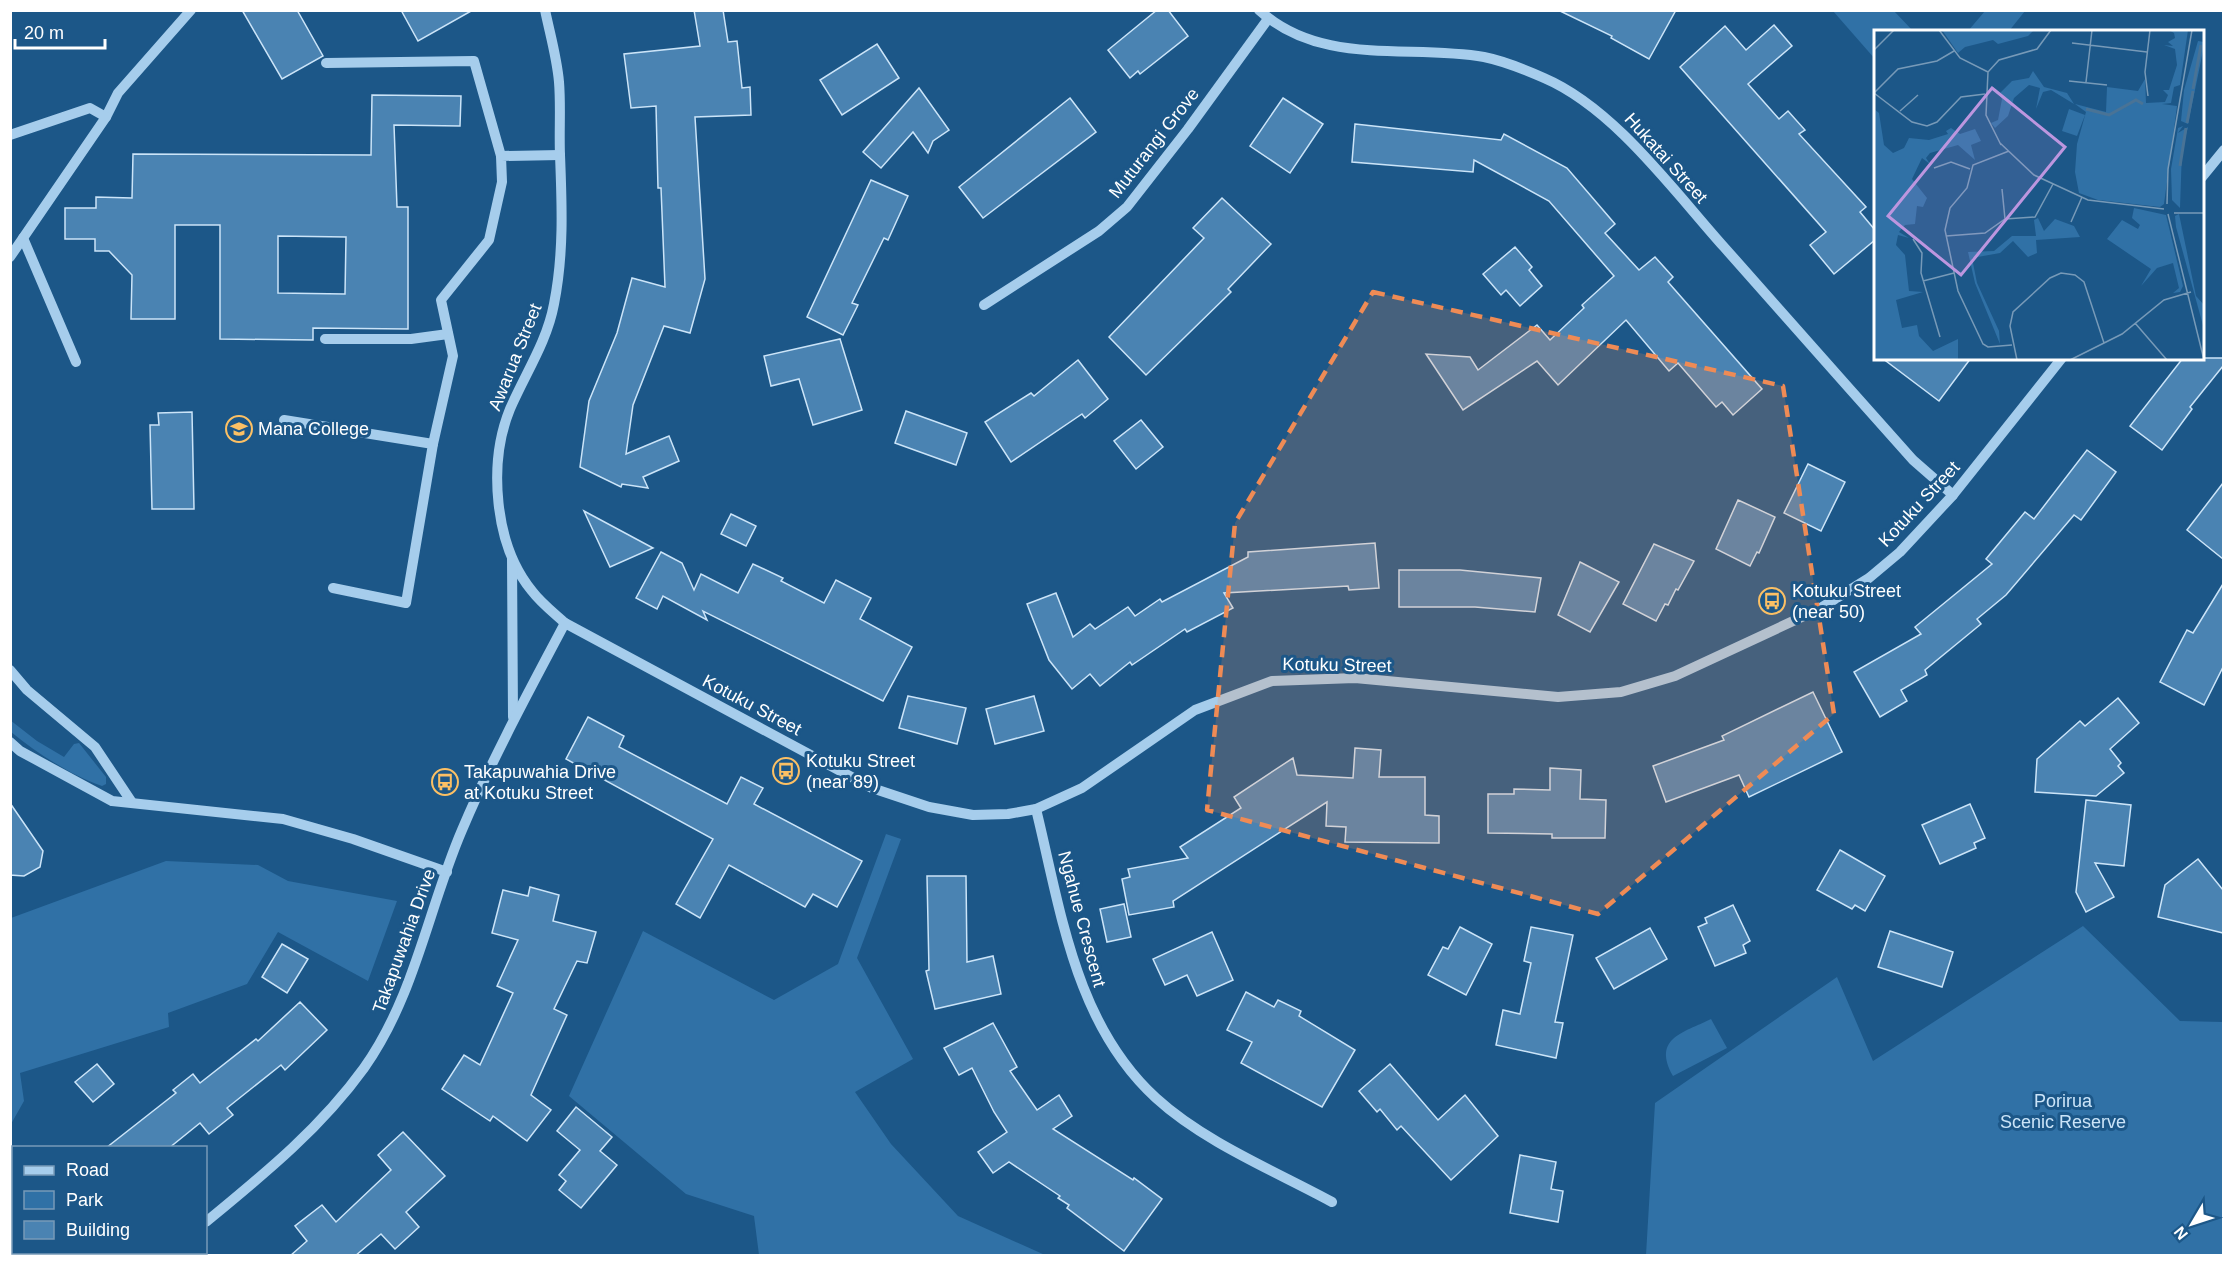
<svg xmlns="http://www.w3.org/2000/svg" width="2234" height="1266" viewBox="0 0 2234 1266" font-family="Arial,sans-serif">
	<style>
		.green { fill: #3071a6 }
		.building { fill: #4a83b2; stroke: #cbe4f8; stroke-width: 1.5; fill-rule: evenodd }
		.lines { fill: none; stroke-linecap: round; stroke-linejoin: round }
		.minor { stroke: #a6cdec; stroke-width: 10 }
		.marked { fill: #ef8b55; fill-opacity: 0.2; stroke: #ef8b55; stroke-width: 4.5; stroke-dasharray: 12 8; stroke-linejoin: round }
		.labels { text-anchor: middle; stroke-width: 6; stroke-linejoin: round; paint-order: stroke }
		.street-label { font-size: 18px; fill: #fff; stroke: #1c5788 }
		.poi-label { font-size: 18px; fill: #fff; stroke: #1c5788; text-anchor: start }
		.park-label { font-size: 18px; fill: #cbe4f8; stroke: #1c5788 }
		.inset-river { fill: none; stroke: #497396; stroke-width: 3 }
		.inset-road { fill: none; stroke: #779ab8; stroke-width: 1.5 }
		.view { fill: #bd96df; fill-opacity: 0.15; stroke: #bd96df; stroke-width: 3 }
		.inset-edge { fill: none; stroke: #fff; stroke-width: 3 }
	</style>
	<rect width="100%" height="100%" fill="#1c5788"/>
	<g class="green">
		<path d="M1833 11H1894L1913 31 1876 32 1875 59Z"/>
		<path d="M1985 11V10L2025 11 2009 31H1968Z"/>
		<path d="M10 720 37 741 64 757 74 744 79 743 106 777V784L102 786C70 775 37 753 11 732Z"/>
		<path d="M886 834 901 839 857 958 913 1059 855 1092 891 1144 958 1216 1045 1255H759L754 1216 686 1194 569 1096 643 931 774 1000 838 964Z"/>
		<path d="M166 861 258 865 288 881 397 901 368 981 278 932 247 984 168 1013 169 1027 20 1073 24 1101 11 1124V918Z"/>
		<path d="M2083 926 2180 1021 2223 1022V1255H1646L1655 1103 1837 977 1873 1061Z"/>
		<path d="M1711 1019 1727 1048 1673 1076C1652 1038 1683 1033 1711 1019Z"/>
	</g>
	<g class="building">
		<path d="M242 10H297L323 56 282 79Z"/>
		<path d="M401 10H473L418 41Z"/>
		<path d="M694 10H723L728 42 737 41 742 88 750 87 751 115 695 117 705 279 690 333 664 326 633 405 626 454 669 436 679 461 643 477 648 488 622 484 621 487 580 467 589 401 617 333 632 278 665 287 661 188H658L656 106 631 108 624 54 700 46Z"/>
		<path d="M1157 10H1168L1188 36 1140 74 1138 71 1130 78 1108 50Z"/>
		<path d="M1558 10H1676L1649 59 1611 38 1612 36Z"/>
		<path d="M1774 25 1792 46 1748 84 1779 119 1788 111 1805 130 1799 134 1866 207 1860 212 1875 230V240L1834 274 1810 245 1826 232 1680 67 1725 26 1746 50Z"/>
		<path d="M877 44 899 78 842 115 820 80Z"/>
		<path d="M919 88 949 130 933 141 928 153 913 132 881 168 863 152Z"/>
		<path d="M372 95 461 96 460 126 394 125 397 207H408V329L313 328V340L220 339V225H175V319H131L132 275 109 251H95V239H65V208H96V197L132 198 133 154 371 155ZM278 236 346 237 345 294 278 293Z"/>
		<path d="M1070 98 1096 132 983 218 959 187Z"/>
		<path d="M1283 98 1323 124 1290 173 1250 146Z"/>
		<path d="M1355 124 1501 140 1504 134 1567 168 1615 224 1605 233 1639 270 1655 257 1673 277 1668 282 1762 389 1733 415 1722 402 1716 407 1678 363 1669 371 1626 320 1558 385 1537 361 1463 410 1426 354 1470 357 1478 370 1537 325 1550 340 1584 308 1582 305 1614 276 1549 201 1474 160 1473 172 1352 162Z"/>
		<path d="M871 180 908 196 888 240 884 238 852 303 858 305 843 335 807 317Z"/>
		<path d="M1222 198 1271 244 1228 289 1231 292 1146 375 1109 337 1204 238 1193 228Z"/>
		<path d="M1515 247 1532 267 1529 270 1542 286 1520 306 1506 290 1501 295 1483 274Z"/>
		<path d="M840 339 862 410 813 425 799 379 771 386 764 356Z"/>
		<path d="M1882 358H1971L1939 401Z"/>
		<path d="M2183 358H2223V366L2190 407 2192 409 2162 450 2130 426Z"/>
		<path d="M1078 360 1108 399 1085 418 1082 414 1011 462 985 422 1031 393 1034 396Z"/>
		<path d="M906 411 967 433 956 465 895 443Z"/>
		<path d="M192 412 194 509H152L150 425H159L158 413Z"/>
		<path d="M1141 420 1163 447 1136 469 1114 441Z"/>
		<path d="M2087 450 2116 472 2081 520 2074 515 2006 595 1977 619 1981 624 1925 670 1927 675 1901 690 1907 701 1880 717 1854 672 1921 634 1915 627 1992 564 1986 559 2025 512 2034 519Z"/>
		<path d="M1808 464 1845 482 1821 531 1784 513Z"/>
		<path d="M2223 483V559L2187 530Z"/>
		<path d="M1738 500 1775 517 1759 553 1757 552 1750 566 1716 549Z"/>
		<path d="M584 511 653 548 610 567Z"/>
		<path d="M731 514 756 526 746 546 721 534Z"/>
		<path d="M1375 543 1379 588 1349 590 1348 586 1224 593 1233 608 1187 632 1185 629 1132 665 1130 662 1100 686 1090 674 1072 689 1049 660 1027 604 1056 593 1073 637 1090 624 1095 629 1128 607 1135 616 1160 599 1162 602 1248 557V552Z"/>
		<path d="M1654 544 1694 561 1678 590 1676 589 1668 605 1665 604 1656 621 1623 604Z"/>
		<path d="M661 552 682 563 694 590 701 574 738 593 753 564 783 578 781 581 824 603 836 580 871 598 860 619 912 647 883 701 703 611 707 620 663 596 657 609 636 598Z"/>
		<path d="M1580 562 1619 582 1590 632 1558 615Z"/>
		<path d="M1399 570H1460L1541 578 1535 612 1475 607H1399Z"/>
		<path d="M2223 584V667L2204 705 2160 682 2187 630 2193 633Z"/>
		<path d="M1813 692 1842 752 1749 797 1739 775 1666 802 1653 766 1724 740 1722 736Z"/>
		<path d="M908 696 966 708 957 744 899 728Z"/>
		<path d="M1034 696 1044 731 995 744 986 709Z"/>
		<path d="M2118 698 2139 723 2110 749 2121 763 2118 766 2124 773 2096 796 2035 792 2037 759 2080 721 2085 726Z"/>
		<path d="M588 717 624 736 619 747 727 804 741 777 763 788 754 804 862 861 837 907 813 894 805 907 729 865 700 918 676 904 713 839 566 759Z"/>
		<path d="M1355 748 1381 750 1379 777H1425V815L1439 816V843L1345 842 1346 827 1326 826 1327 802 1173 901 1174 907 1129 915 1122 879 1130 877 1128 869 1188 858 1180 847 1241 808 1234 797 1293 758 1297 775 1353 778Z"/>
		<path d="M1550 768 1581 770 1580 799 1606 800 1605 838H1552V834L1488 833V794H1514V789L1550 790Z"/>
		<path d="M2086 800 2131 805 2124 866 2095 863 2114 897 2086 912 2076 892Z"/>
		<path d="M10 803 43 851 40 867 24 876 10 875Z"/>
		<path d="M1970 804 1985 838 1974 843 1976 848 1940 864 1922 825Z"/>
		<path d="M1840 850 1885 876 1865 911 1855 905 1852 909 1817 890Z"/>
		<path d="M2198 859 2223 890V933L2158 917 2165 885Z"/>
		<path d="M927 876H966L967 962 993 956 1001 994 935 1009 926 971 929 970Z"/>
		<path d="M530 887 559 895 553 921 596 932 587 963 577 961 554 1009 567 1015 531 1095 551 1110 527 1141 493 1116 490 1121 442 1089 464 1055 480 1065 513 993 497 986 518 940 492 933 503 890 528 896Z"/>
		<path d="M1124 904 1131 937 1107 942 1100 909Z"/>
		<path d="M1733 905 1750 941 1743 945 1746 953 1715 966 1698 927 1707 923 1705 918Z"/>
		<path d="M1460 927 1492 944 1466 995 1428 975 1443 947 1448 949Z"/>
		<path d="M1531 927 1573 935 1555 1022 1563 1023 1556 1058 1496 1045 1503 1010 1520 1014 1531 963 1524 961Z"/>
		<path d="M1650 928 1667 959 1614 989 1596 958Z"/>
		<path d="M1890 931 1953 952 1942 987 1878 967Z"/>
		<path d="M1212 932 1233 980 1197 996 1187 975 1165 985 1153 959Z"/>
		<path d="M282 944 308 959 287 993 262 977Z"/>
		<path d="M1246 992 1274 1007 1278 1000 1301 1011 1299 1016 1355 1050 1322 1107 1241 1063 1252 1042 1227 1030Z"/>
		<path d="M300 1002 327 1030 285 1070 281 1065 227 1108 233 1115 209 1134 200 1123 169 1148H106L176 1093 173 1090 193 1074 200 1083 256 1039 258 1041Z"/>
		<path d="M993 1023 1017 1067 1010 1071 1037 1110 1059 1095 1072 1116 1053 1129 1133 1180 1134 1178 1162 1199 1124 1251 1067 1208 1069 1205 1058 1198 1060 1196 1009 1162 993 1173 978 1152 1007 1132 994 1112 972 1068 959 1075 944 1048Z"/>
		<path d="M97 1064 114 1084 93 1102 75 1082Z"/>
		<path d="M1390 1064 1438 1120 1465 1095 1498 1136 1451 1180 1401 1126 1397 1130 1380 1109 1377 1112 1359 1091Z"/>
		<path d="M576 1107 612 1137 600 1151 617 1165 581 1208 559 1190 566 1181 559 1175 580 1150 557 1131Z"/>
		<path d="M403 1132 445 1176 406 1212 419 1227 395 1249 381 1234 355 1256H290L307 1241 295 1226 322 1205 336 1222 391 1170 378 1155Z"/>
		<path d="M1520 1155 1556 1162 1551 1189 1563 1191 1558 1222 1510 1213Z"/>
	</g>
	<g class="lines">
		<g class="minor">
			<path d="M545 10C550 34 557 58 559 82 561 106 559 131 560 155 562 205 564 254 554 304 547 342 525 374 510 409 488 463 494 545 532 591 541 603 554 613 565 623L872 788 929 807 973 815 1008 814 1036 809 1082 788 1195 710 1272 681 1355 678 1558 697 1621 692 1675 676 1819 609 1869 578 1900 552 1953 495 2062 358"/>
			<path d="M1259 10C1321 67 1408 44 1484 57 1504 61 1526 70 1544 78 1614 108 1673 190 1724 247 1787 319 1850 389 1913 460L1953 495"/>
			<path d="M326 63 474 61 501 156"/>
			<path d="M106 117 118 93 191 10"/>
			<path d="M10 135 90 108 106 117 10 257"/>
			<path d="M2202 177 2224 150"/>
			<path d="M23 238 76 362"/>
			<path d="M984 305 1099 231 1127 207 1188 129 1268 19"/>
			<path d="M325 339H411L448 334"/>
			<path d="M284 420 433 444"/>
			<path d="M512 559 513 717"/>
			<path d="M333 588 406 603 433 444 453 356 441 300 489 240 502 182 501 156 560 155"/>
			<path d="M10 670 27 690 95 747 131 801"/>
			<path d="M10 742 20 751 112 801 283 819 353 839 447 872"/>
			<path d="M1036 809C1061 911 1075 1024 1156 1098 1204 1142 1275 1171 1332 1202"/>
			<path d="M206 1222C263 1175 320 1129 364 1068 415 996 428 909 462 830 492 759 529 691 565 623"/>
			<path d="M164 1256 168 1252"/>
		</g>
	</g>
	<path class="marked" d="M1373 292 1783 386 1834 714 1598 914 1207 810 1235 523Z"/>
	<defs>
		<symbol id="school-ring" viewBox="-11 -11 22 22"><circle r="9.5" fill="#1c5788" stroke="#fcc064" stroke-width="1.5"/><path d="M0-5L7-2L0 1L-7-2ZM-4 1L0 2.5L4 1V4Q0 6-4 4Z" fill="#fcc064"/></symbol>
		<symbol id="bus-ring" viewBox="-11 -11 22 22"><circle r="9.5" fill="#1c5788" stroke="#fcc064" stroke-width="1.5"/><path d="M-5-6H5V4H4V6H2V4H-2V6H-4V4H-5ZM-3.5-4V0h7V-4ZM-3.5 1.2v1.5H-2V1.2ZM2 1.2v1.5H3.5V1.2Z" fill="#fcc064"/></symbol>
	</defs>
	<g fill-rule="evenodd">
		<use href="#school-ring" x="224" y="414" width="30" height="30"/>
		<use href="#bus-ring" x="1757" y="586" width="30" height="30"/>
		<use href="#bus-ring" x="771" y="756" width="30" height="30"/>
		<use href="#bus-ring" x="430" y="767" width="30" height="30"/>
	</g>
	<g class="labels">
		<g class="street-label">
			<text transform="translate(1154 143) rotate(-52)" y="6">Muturangi Grove</text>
			<text transform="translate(1666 158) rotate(48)" y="6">Hukatai Street</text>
			<text transform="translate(515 357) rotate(-68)" y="6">Awarua Street</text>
			<text transform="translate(1919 504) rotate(-47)" y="6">Kotuku Street</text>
			<text transform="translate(1337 665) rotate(1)" y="6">Kotuku Street</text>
			<text transform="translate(752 705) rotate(28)" y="6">Kotuku Street</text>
			<text transform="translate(1082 919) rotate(75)" y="6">Ngahue Crescent</text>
			<text transform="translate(404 941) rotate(-70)" y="6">Takapuwahia Drive</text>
		</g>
		<g class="poi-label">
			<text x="258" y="435">Mana College</text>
			<text x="1792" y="597">Kotuku Street<tspan x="1792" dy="21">(near 50)</tspan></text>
			<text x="806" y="767">Kotuku Street<tspan x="806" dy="21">(near 89)</tspan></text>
			<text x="464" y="778">Takapuwahia Drive<tspan x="464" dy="21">at Kotuku Street</tspan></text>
		</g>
		<g class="park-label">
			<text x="2063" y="1107">Porirua<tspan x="2063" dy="21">Scenic Reserve</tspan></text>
		</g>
	</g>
	<g transform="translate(1874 30)">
		<rect width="330" height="330" fill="#1c5788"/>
		<path d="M68 0H160L154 6 124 14 119 10 91 17 84 23ZM295 0H314L306 55 300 57 297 73 288 74 303 76 290 174 286 177 224 170 205 163 201 142 203 114 212 82 201 74 232 82 233 57 264 61 271 49 272 73 291 72 294 65 289 60H295L303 35 301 19 290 15 299 16 294 12 301 8 300 3ZM324 11 330 12V16L314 94 307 91 310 60ZM159 41 170 57 193 63 200 74 177 60 169 62 162 79 166 58 155 55 140 68 134 86 121 98 117 93 124 90 128 69 125 64 138 51 155 48ZM0 79 5 83 10 115 19 123 30 118 35 108 55 110 74 104 72 101 77 98 86 104 101 99 107 111 97 115 101 130 84 115 56 123 52 128 56 134 48 128 38 149 53 168 49 177 43 176 41 194 31 195 25 202 35 208 24 205 22 215 31 225 35 261 49 262 22 270 28 298 43 295 45 306 59 321 84 309V330H0ZM195 79 211 85 203 106 188 101ZM309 96 304 103 314 97 308 120 306 178 298 170 297 139 304 98ZM260 178 292 185 309 256 306 262 299 263 305 258 299 233 283 238 267 256 277 239 233 209 248 190 264 199 266 195 258 188ZM305 184 322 266 330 275V299L302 197 301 186ZM164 188 170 201 181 189 200 196 206 207 162 210 163 223 154 227 139 211 126 223 98 228 103 253 125 301 126 314 101 253 94 222 120 221 138 206H162L160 190Z" fill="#3071a6"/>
		<path class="inset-river" d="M319 59 327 15M212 79 235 85 262 70 269 74M313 93 319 61M306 136 312 98"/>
		<path class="inset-road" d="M65 0 86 28 114 42M198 13 273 22M0 20 20 0M195 51 233 55M212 52 218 0M0 63 38 92 53 96 63 92 87 67 111 64M0 63 24 39 63 31 80 21M274 66 271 42 276 0M26 81 44 65M126 113 160 145 214 170 290 179M127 115 112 85 114 42 125 30 163 19 177 0M135 121 99 135 93 158 76 178 71 200 84 261 109 314 114 317 138 315M60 138 77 132 96 139M128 159 131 189M293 174 294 139 318 0M300 183H330M294 184 330 330M197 192 208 167M72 206 111 203 131 189 161 187 179 154M39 209 48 223 47 243 66 307M49 251 80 243M261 293 293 330M143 330 136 296 139 282 176 248 187 243 201 245 210 252 230 313M196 330 248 304 290 270 317 262"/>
		<path class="view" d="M118 58 191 117 87 245 14 186Z"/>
		<rect width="330" height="330" class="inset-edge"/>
	</g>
	<rect width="2234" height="1266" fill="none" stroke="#ffffff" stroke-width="24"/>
	<rect x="12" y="1146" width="195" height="108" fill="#1c5788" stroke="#779ab8" stroke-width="1.5"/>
	<rect x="24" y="1166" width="30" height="9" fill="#a6cdec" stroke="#779ab8" stroke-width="1.5"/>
	<text x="66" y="1176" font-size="18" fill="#ffffff">Road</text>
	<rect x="24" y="1191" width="30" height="18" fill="#3071a6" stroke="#779ab8" stroke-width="1.5"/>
	<text x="66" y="1206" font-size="18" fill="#ffffff">Park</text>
	<rect x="24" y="1221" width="30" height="18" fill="#4a83b2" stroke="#779ab8" stroke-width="1.5"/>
	<text x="66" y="1236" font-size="18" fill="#ffffff">Building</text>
	<g transform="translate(2192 1224) rotate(231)" stroke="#1c5788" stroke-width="4.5" paint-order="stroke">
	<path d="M0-4.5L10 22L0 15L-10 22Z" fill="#ffffff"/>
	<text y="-9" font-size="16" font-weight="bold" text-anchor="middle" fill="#ffffff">N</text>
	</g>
	<path d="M15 39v9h90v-9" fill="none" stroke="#ffffff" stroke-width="3"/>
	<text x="24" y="39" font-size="18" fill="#ffffff" stroke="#1c5788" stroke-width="4.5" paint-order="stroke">20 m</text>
</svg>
